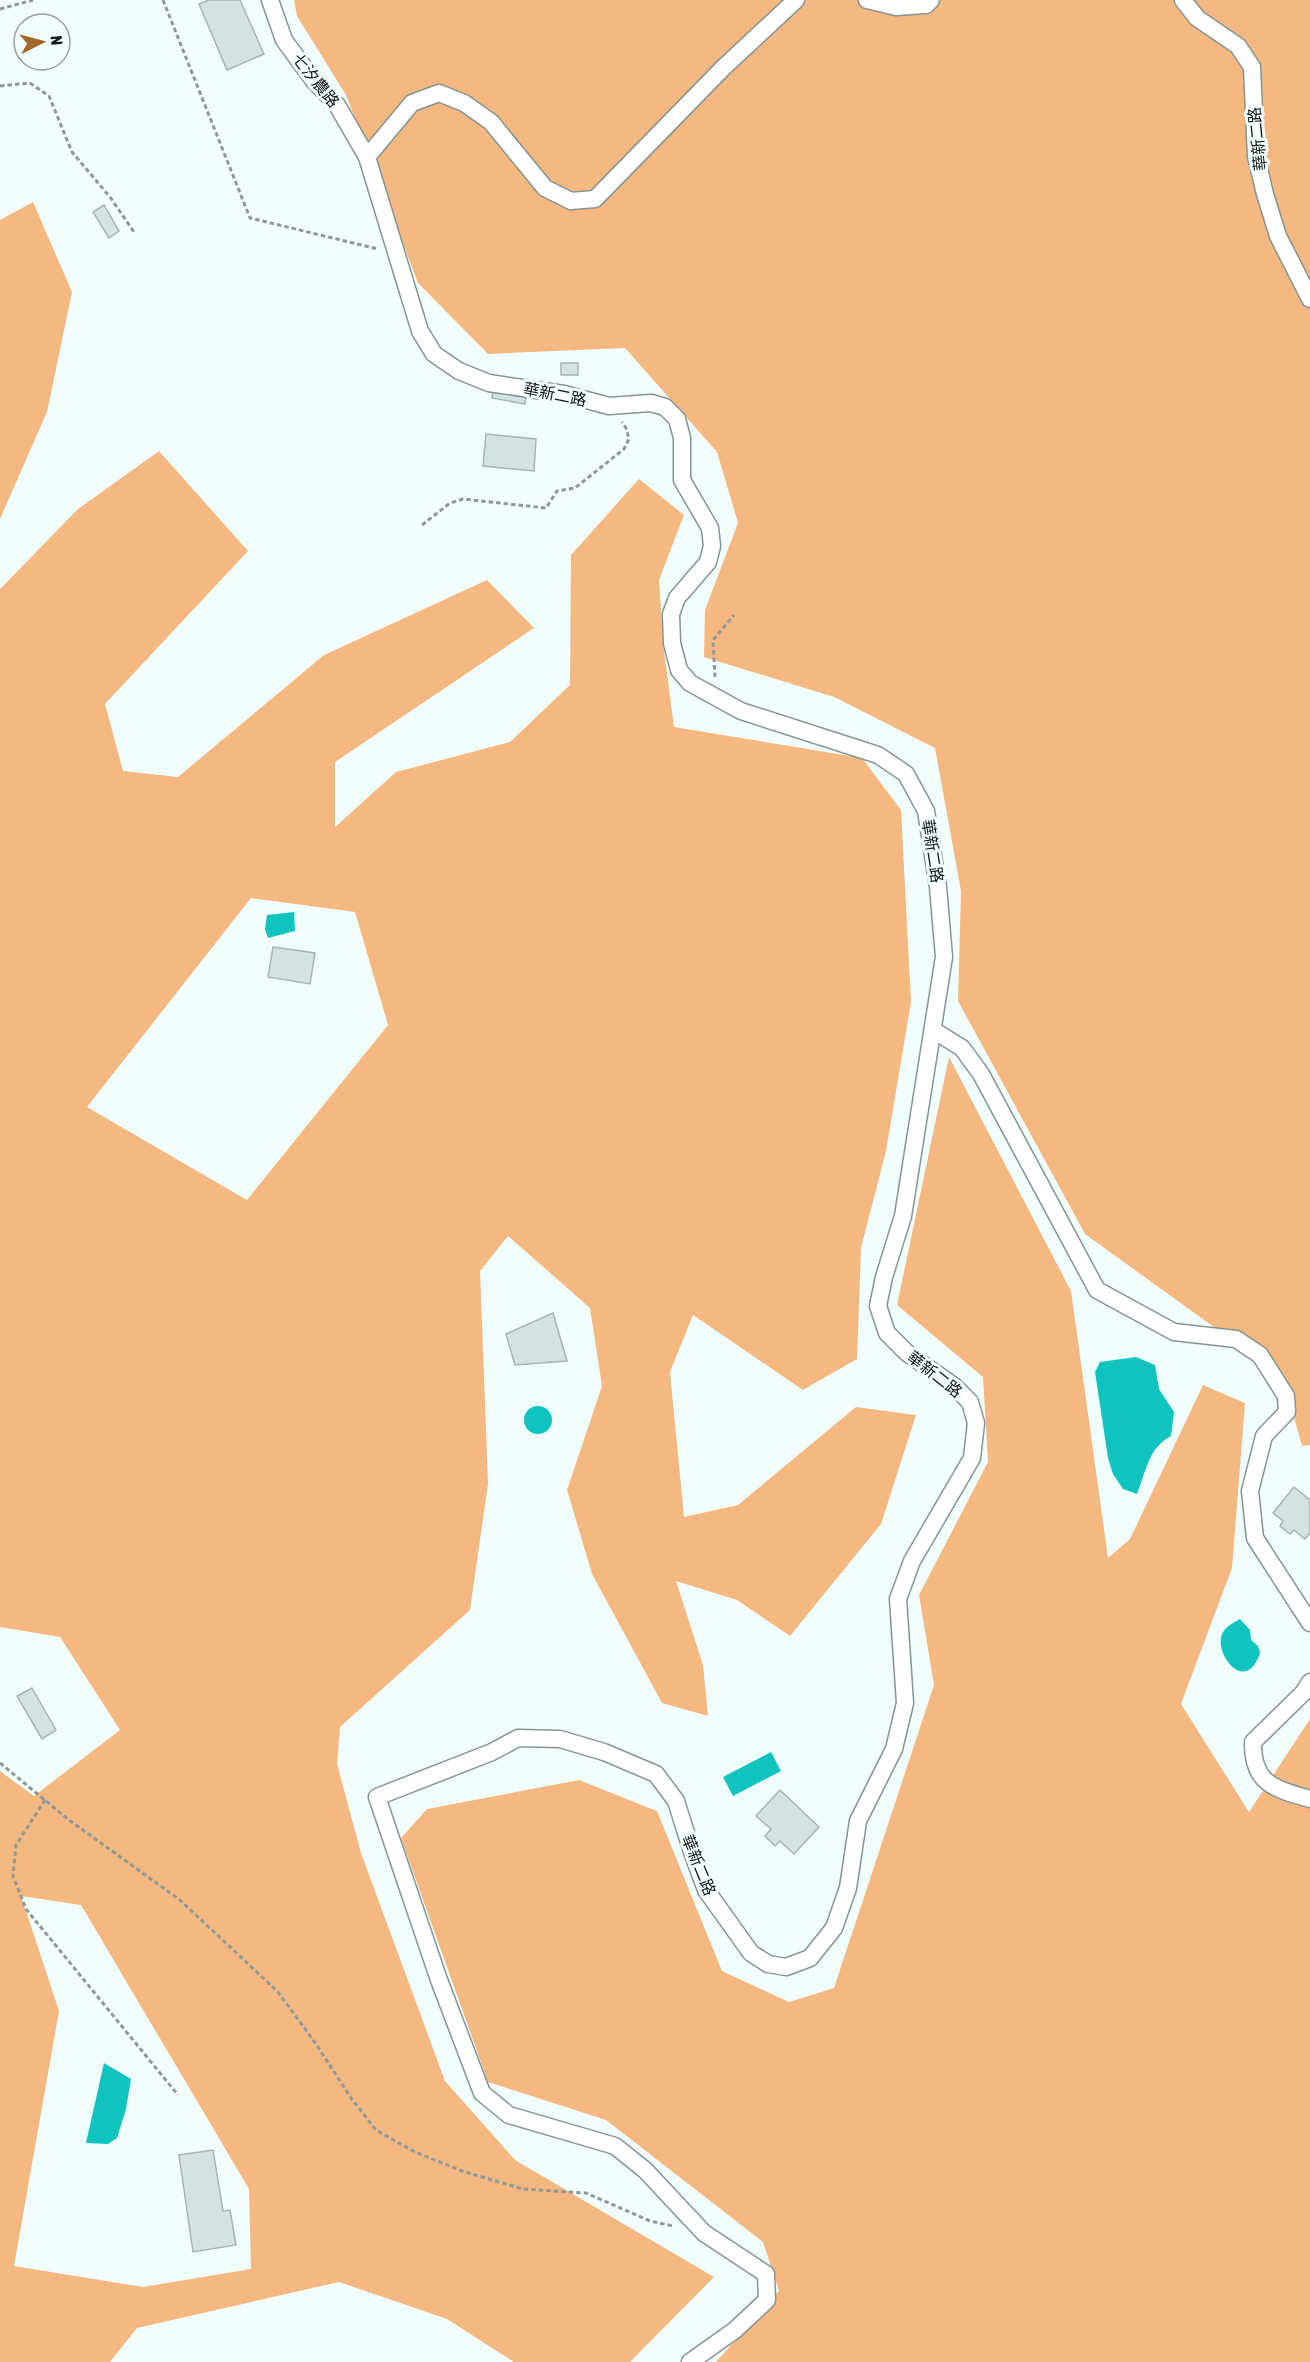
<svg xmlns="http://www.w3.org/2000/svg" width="1310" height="2362" viewBox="0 0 1310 2362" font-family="'Asap Condensed','Noto Sans TC',sans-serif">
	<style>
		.forest { fill: #f5b881; fill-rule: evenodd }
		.water { fill: #0fc3bf }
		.building { fill: #d1e3e2; stroke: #a3b5b4; stroke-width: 1.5 }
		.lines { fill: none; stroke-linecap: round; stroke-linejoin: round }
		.street-casing { stroke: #849594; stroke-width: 19 }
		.path { stroke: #8e9998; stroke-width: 3; stroke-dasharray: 4.5 3; stroke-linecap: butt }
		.street { stroke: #fff; stroke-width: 16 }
		.labels { text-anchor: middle; stroke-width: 6; stroke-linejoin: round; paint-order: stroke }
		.street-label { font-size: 16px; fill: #0c1312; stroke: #f0fefd }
	</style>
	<rect width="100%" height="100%" fill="#f0fefd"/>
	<g class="forest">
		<path d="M294 0H1310V1445L1302 1446 1283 1377 1085 1234 958 1001 961 891 935 748 834 697 704 657 705 610 738 523 717 452 625 348 488 354 418 283 346 95 297 16Z"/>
		<path d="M33 202 72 292 47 412 0 519V220Z"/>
		<path d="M159 451 248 551 105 704 123 771 178 777 324 655 487 580 534 628 335 762V827L396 772 510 742 570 685 571 555 639 479 684 515 659 580 663 643 674 727 862 758 901 810 911 1002 886 1151 861 1248 857 1359 803 1390 693 1315 670 1372 684 1517 738 1505 856 1407 916 1415 881 1524 790 1636 737 1600 676 1581 703 1665 708 1716 662 1703 592 1574 567 1490 602 1386 590 1308 508 1236 480 1271 488 1484 470 1610 340 1727 337 1764 361 1853 445 2081 515 2160 714 2277 630 2362H514L447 2319 339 2282 137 2328 110 2362H0V1771L34 1796 120 1730 60 1637 0 1627V589L78 509ZM251 898 355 912 388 1025 247 1200 87 1107ZM21 1896 81 1905 249 2189 251 2269 143 2287 14 2266 59 2011Z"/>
		<path d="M949 1057 1071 1291 1108 1558 1130 1539 1203 1385 1245 1403 1232 1568 1181 1704 1249 1812 1310 1719V2362H716L779 2291 763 2242 606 2120 488 2082 401 1838 427 1809 579 1780 657 1811 722 1971 789 2002 834 1988 934 1685 919 1595 988 1462 983 1377 897 1305Z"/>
	</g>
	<g class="water">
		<path d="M294 912 295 931 268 938 265 929 267 915Z"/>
		<path d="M1136 1357 1155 1365 1159 1389 1174 1412 1171 1436C1148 1448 1146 1472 1137 1494L1123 1489 1113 1474 1108 1458 1095 1372 1100 1362Z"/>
		<circle cx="538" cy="1420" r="14"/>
		<path d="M1240 1619 1250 1630 1251 1640 1258 1646 1260 1653C1246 1695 1214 1655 1222 1634 1226 1626 1233 1623 1240 1619Z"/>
		<path d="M771 1752 781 1771 733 1796 723 1777Z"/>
		<path d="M104 2063 131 2079 126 2109 117 2138 108 2144 86 2143Z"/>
	</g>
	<g class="building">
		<path d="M209 0H240L264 54 227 70 199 4Z"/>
		<path d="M104 205 119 231 109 238 93 212Z"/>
		<rect x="561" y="363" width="17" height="12"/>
		<path d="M493 390 526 396 525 404 492 398Z"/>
		<path d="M486 434 536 439 534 471 483 466Z"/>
		<path d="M273 947 315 953 310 984 268 977Z"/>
		<path d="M553 1313 567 1361 515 1365 506 1334Z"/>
		<path d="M1294 1487 1310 1500V1533L1305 1539 1294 1530 1290 1534 1280 1526 1283 1521 1273 1513Z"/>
		<path d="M32 1688 56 1730 42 1739 17 1696Z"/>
		<path d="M780 1790 819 1827 794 1854 780 1841 775 1846 765 1836 771 1829 756 1816Z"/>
		<path d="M213 2150 223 2211 230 2210 236 2245 193 2252 179 2155Z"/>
	</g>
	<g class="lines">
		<defs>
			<g id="street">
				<path d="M270 0 284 40 314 81 337 105 367 157 420 331 434 354 459 371 489 383 564 394 609 406 651 403 665 407 677 419 682 438V480L710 528 712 546 708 562 677 598 671 614 672 643 679 670 690 683 741 711 878 755 906 774 926 811 938 887 944 957 903 1216 884 1277 878 1306 887 1333 907 1353 954 1386 970 1402 976 1423 972 1458 912 1561 898 1599 905 1703 894 1749 858 1821 848 1888 834 1928 810 1958 786 1967 768 1964 751 1953 706 1890 693 1855 676 1801 656 1774 604 1752 560 1739 518 1738 492 1752 377 1797 439 1980 482 2093 509 2115 615 2146 645 2170 704 2233 766 2274 767 2300 735 2330 690 2362"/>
				<path d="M867 0 896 7 926 5 931 0"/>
				<path d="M1183 0 1197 18 1238 46 1252 67 1256 156 1265 194 1278 236 1310 299"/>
				<path d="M367 157 412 103 439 93 464 103 491 122 545 188 571 201 595 199 724 67 796 0"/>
				<path d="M933 1030 962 1048 981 1074 1097 1290 1174 1332 1236 1339 1260 1355 1286 1396 1287 1412 1264 1436 1250 1491 1255 1538 1310 1623"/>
				<path d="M1310 1682 1303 1693 1253 1742C1252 1784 1275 1789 1310 1799"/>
			</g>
		</defs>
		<use href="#street" class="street-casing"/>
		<g class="path">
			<path d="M163 0 250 218 378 249"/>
			<path d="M0 9 33 0"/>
			<path d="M0 86 30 83 49 96 72 152 110 197 134 232"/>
			<path d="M422 525 450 503 463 499 546 508 557 491 575 488 624 449 629 439 626 428 622 422"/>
			<path d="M715 677 713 640 734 615"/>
			<path d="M0 1763 69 1820 180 1900 278 1992 316 2044 351 2098 376 2130 415 2152 462 2171 523 2189 586 2193 650 2221 673 2226"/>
			<path d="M45 1800 16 1845 13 1876 26 1909 178 2095"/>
		</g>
		<use href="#street" class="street"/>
	</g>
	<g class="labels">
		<g class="street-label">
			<text transform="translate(316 80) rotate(51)" y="6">七汐農路</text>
			<text transform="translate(1257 139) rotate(-96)" y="6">華新二路</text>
			<text transform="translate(555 394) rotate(11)" y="6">華新二路</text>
			<text transform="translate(933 851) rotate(81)" y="6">華新二路</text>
			<text transform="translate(935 1374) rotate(38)" y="6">華新二路</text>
			<text transform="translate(699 1865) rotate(68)" y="6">華新二路</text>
		</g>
	</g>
	<g transform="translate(42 42) rotate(84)"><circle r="28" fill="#f0fefd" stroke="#95a09f" stroke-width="1.5"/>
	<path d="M0-4.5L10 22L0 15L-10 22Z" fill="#a3672a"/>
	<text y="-9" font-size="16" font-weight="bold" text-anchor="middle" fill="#0c1312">N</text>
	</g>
</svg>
